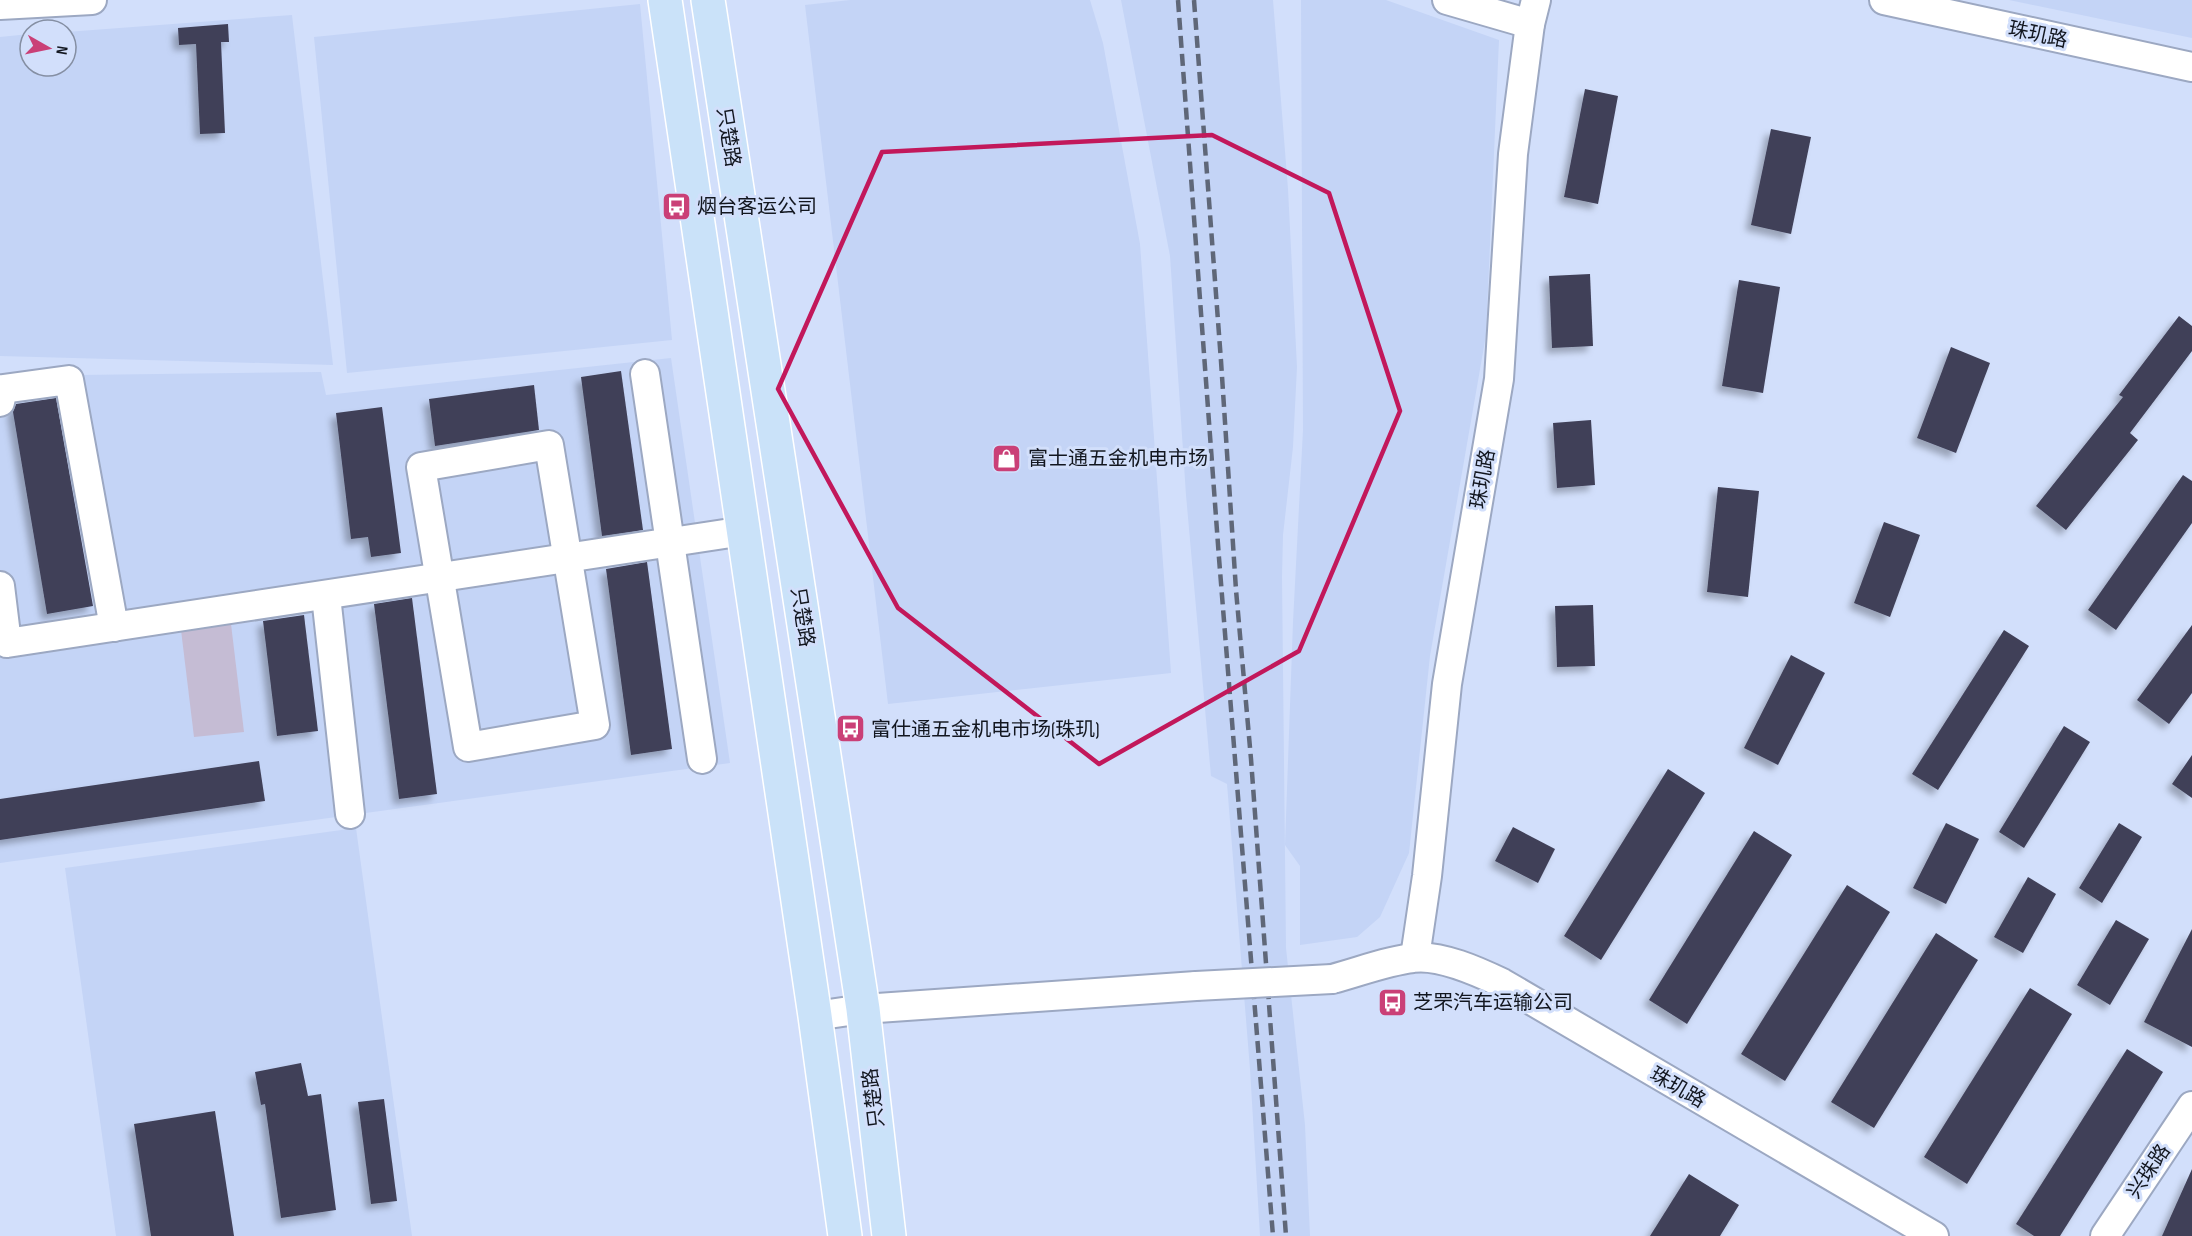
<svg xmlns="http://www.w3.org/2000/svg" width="2192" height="1236" viewBox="0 0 2192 1236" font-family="'Sofia Sans Condensed','Noto Sans SC',sans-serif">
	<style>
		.built { fill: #c4d4f6 }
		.green { fill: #c5bcd4 }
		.building { fill: #404058; filter: url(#shadow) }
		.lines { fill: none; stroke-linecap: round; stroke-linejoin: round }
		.minor-casing { stroke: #9ca8c2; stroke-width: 32 }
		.major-casing { stroke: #fff; stroke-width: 36 }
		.minor { stroke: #fff; stroke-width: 28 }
		.major { stroke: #cae2f9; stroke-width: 33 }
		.rail { stroke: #5f6778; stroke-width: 4.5; stroke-dasharray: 12 6; stroke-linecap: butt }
		.minor-bridge-casing { stroke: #9ca8c2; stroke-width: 32; stroke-linecap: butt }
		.minor-bridge { stroke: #fff; stroke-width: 28 }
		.marked { fill: none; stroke: #c2185b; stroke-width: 4.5; stroke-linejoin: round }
		.labels { text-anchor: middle; stroke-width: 6; stroke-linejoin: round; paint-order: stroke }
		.street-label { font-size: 20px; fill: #12161f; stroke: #d2dffb }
		.poi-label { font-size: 20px; fill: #12161f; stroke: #d2dffb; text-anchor: start }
	</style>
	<defs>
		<filter id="shadow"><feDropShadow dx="-5.5" dy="5.5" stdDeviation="3" flood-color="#0004"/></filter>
	</defs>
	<rect width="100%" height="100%" fill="#d2dffb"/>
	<g class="built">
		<path d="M850 0H1090L1103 43 1140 244 1171 673 888 704 805 5Z"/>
		<path d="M1121 0H1273L1288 189 1297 367 1293 447 1283 535 1282 577 1286 948 1305 1125 1310 1236H1260L1250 1069 1227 784 1211 776 1186 495 1170 256Z"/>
		<path d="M1301 0H1386L1499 40 1486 335 1430 656 1409 853 1380 917 1357 937 1300 945V866L1285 845 1293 622 1303 430Z"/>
		<path d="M2009 0H2192V38Z"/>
		<path d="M640 4 672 340 347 373 314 37Z"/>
		<path d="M292 15 333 365 0 356V37L30 34V66H66V32Z"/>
		<path d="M671 358 730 763 0 863V376L321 372 326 395Z"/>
		<path d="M356 828 412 1236H116L65 868Z"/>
	</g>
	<path class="green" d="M231 624 244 732 194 737 181 630Z"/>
	<g class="building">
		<path d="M228 24 229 42H221L225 133 200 134 196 44 179 45 178 28Z"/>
		<path d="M1585 89 1618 96 1598 204 1564 197Z"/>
		<path d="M1771 129 1811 137 1791 234 1751 225Z"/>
		<path d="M1590 274 1593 346 1552 348 1549 276Z"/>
		<path d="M1739 280 1780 287 1763 393 1722 386Z"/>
		<path d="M2179 316 2192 326V351L2130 433 2138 440 2066 530 2036 506 2123 397 2119 395Z"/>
		<path d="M1951 347 1990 363 1956 453 1917 438Z"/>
		<path d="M621 371 643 530 602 536 581 377Z"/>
		<path d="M534 385 539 430 435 446 429 399Z"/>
		<path d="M56 398 93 606 47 614 13 412 16 404Z"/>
		<path d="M382 407 401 553 371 557 368 537 351 539 336 413Z"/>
		<path d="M1591 420 1595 485 1557 488 1553 423Z"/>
		<path d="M2183 475 2192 481V523L2116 630 2088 610Z"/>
		<path d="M1718 487 1759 491 1748 597 1707 592Z"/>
		<path d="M1884 522 1920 535 1890 617 1854 603Z"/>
		<path d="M647 562 672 749 631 755 606 569Z"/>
		<path d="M412 598 437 794 399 799 374 604Z"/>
		<path d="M1593 605 1595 666 1557 667 1555 606Z"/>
		<path d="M304 615 318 731 277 736 263 621Z"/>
		<path d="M2192 625V693L2169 724 2137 700Z"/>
		<path d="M2004 630 2029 646 1938 790 1912 774Z"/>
		<path d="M1791 655 1825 673 1778 765 1744 748Z"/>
		<path d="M2064 726 2090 742 2024 848 1999 832Z"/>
		<path d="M2192 755V798L2172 784Z"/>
		<path d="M259 761 265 801 0 840V799Z"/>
		<path d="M1668 769 1705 793 1601 960 1564 936Z"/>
		<path d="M1946 823 1979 839 1946 904 1913 888Z"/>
		<path d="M2119 823 2142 837 2102 903 2079 888Z"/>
		<path d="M1513 827 1555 849 1538 883 1495 861Z"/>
		<path d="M1754 831 1792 855 1687 1024 1649 1000Z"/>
		<path d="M2028 877 2056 894 2023 953 1994 937Z"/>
		<path d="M1847 885 1890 912 1785 1081 1741 1054Z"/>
		<path d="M2116 920 2149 939 2110 1005 2077 985Z"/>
		<path d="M2192 929V1047L2144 1022Z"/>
		<path d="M1936 933 1978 960 1874 1128 1831 1102Z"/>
		<path d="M2030 988 2072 1014 1967 1184 1924 1157Z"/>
		<path d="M2127 1049 2163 1072 2060 1236H2034L2016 1224Z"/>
		<path d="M301 1063 308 1096 321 1094 336 1210 281 1218 265 1104 261 1105 255 1072Z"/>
		<path d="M384 1099 397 1201 371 1204 358 1102Z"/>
		<path d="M215 1111 234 1236H151L134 1124Z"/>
		<path d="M2192 1169V1236H2162Z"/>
		<path d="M1689 1174 1739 1205 1720 1236H1650Z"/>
	</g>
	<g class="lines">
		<defs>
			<g id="minor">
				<path d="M1447 0 1530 24"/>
				<path d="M1884 0 2192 67"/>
				<path d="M0 5 92 0"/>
				<path d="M645 374 702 759"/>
				<path d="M0 402 3 389 69 380 114 627"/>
				<path d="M549 445 595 725 468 747 421 467Z"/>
				<path d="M0 586 7 643 744 531"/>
				<path d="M326 596 350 814"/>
				<path d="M1415 957 1427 876 1447 684 1499 379 1513 154 1530 24 1536 0"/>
				<path d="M1332 979C1359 972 1386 961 1413 958 1440 954 1479 972 1502 983L1934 1236"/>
				<path d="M815 1016 863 1009 1196 986"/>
				<path d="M2105 1236 2192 1106"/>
			</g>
			<g id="major">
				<path d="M665 0 815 1016 845 1236"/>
				<path d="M708 0 863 1009 889 1236"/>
			</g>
		</defs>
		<use href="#minor" class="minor-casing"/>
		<use href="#major" class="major-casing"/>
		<use href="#minor" class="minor"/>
		<use href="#major" class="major"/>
		<g class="rail">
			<path d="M1178 0 1219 558 1273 1236"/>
			<path d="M1194 0 1221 361 1236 590 1251 759 1286 1236"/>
		</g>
		<defs>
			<path id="minor-bridge" d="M1196 986 1332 979"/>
		</defs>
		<use href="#minor-bridge" class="minor-bridge-casing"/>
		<use href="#minor-bridge" class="minor-bridge"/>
	</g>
	<path class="marked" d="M1212 135 1329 193 1400 411 1299 651 1099 764 898 608 778 389 882 152Z"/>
	<defs>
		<symbol id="bus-square" viewBox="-11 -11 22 22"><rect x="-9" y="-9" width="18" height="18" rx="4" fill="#ca4077" stroke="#d2dffb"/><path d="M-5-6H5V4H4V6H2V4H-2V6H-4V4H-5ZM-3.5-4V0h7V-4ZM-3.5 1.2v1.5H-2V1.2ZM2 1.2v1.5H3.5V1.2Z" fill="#fff"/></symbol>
		<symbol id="shop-square" viewBox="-11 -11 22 22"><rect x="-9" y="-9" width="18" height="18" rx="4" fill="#ca4077" stroke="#d2dffb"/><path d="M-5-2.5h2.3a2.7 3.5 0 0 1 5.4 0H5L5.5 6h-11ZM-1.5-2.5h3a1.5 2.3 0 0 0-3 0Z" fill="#fff"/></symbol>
	</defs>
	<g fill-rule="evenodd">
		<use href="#bus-square" x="660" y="190" width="33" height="33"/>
		<use href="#shop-square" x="990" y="442" width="33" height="33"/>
		<use href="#bus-square" x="834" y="712" width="33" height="33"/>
		<use href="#bus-square" x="1376" y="986" width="33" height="33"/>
	</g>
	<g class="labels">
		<g class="street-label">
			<text transform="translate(2038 34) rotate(12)" y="7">珠玑路</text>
			<text transform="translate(729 137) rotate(81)" y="7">只楚路</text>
			<text transform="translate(1482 479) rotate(-80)" y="7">珠玑路</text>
			<text transform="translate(803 617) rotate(81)" y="7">只楚路</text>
			<text transform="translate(1678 1087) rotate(30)" y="7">珠玑路</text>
			<text transform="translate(873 1098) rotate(-97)" y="7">只楚路</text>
			<text transform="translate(2148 1171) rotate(-56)" y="7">兴珠路</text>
		</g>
		<g class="poi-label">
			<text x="697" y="213">烟台客运公司</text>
			<text x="1028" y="465">富士通五金机电市场</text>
			<text x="871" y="736">富仕通五金机电市场(珠玑)</text>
			<text x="1413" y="1009">芝罘汽车运输公司</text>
		</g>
	</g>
	<g transform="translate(48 48) rotate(99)"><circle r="28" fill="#d2dffb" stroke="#858fa3" stroke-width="1.5"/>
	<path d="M0-4.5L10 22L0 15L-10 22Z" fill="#ca4077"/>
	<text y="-9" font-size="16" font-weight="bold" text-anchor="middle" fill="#12161f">N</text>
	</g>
</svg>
